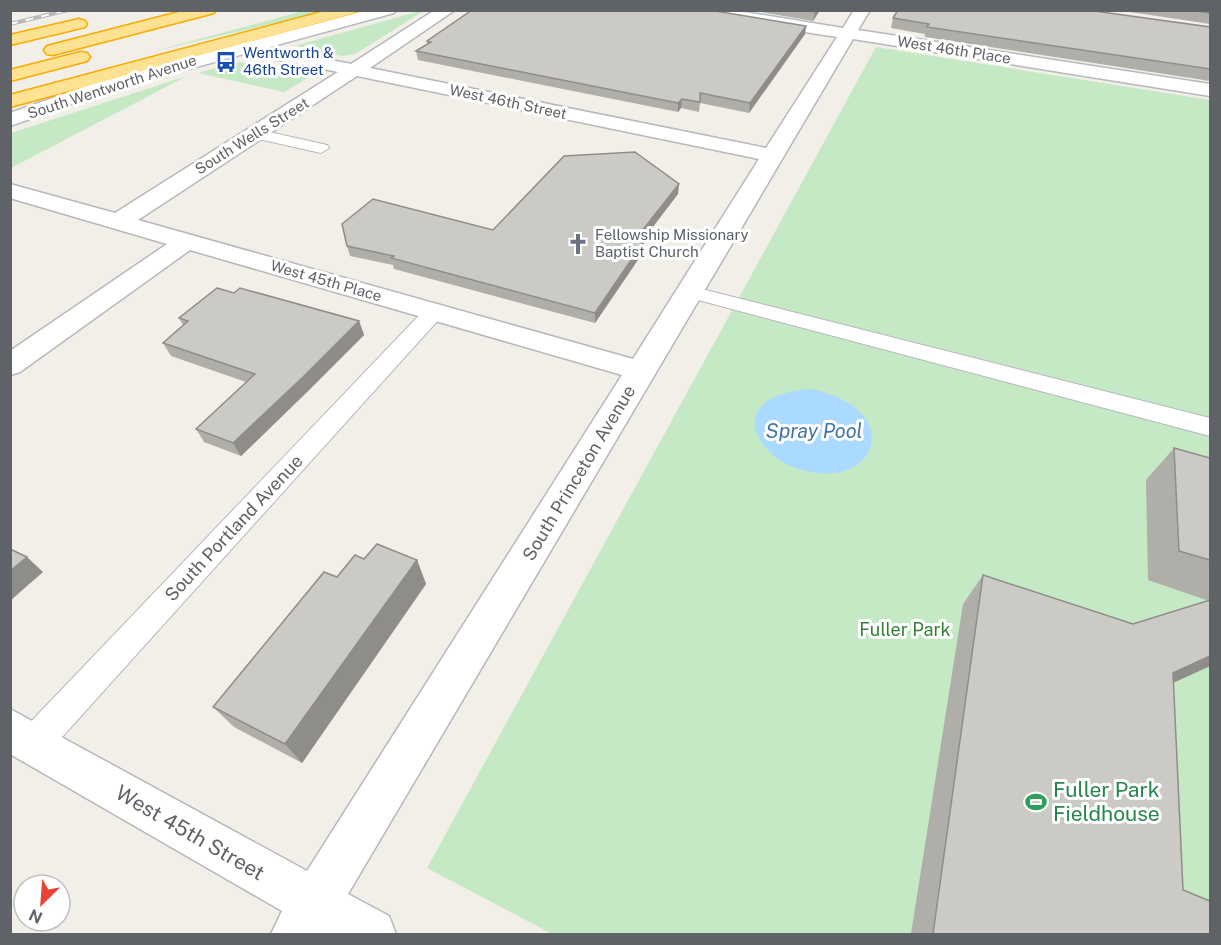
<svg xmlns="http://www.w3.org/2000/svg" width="1221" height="945" viewBox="0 0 1221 945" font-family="'Public Sans',sans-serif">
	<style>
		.green { fill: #c5e8c5 }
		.water { fill: #aadaff }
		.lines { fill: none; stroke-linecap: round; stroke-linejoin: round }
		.service-casing { stroke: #b5b8bc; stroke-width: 2 }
		.minor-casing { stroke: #b5b8bc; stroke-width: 3 }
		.secondary-casing { stroke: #b6babf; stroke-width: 3 }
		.motorway-casing { stroke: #f9ab00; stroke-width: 3 }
		.service { fill: #fff; fill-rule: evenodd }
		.minor { fill: #fff; fill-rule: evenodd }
		.secondary { fill: #fff; fill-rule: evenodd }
		.motorway { fill: #fde293; fill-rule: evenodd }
		.rail-casing { stroke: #b6b7b8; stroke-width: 4 }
		.rail { stroke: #fff; stroke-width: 2; stroke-dasharray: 8; stroke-linecap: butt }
		.wall { fill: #afaea9 }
		.shaded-wall { fill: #8f8d8a }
		.building { fill: #cccac5; stroke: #8f8d8a; stroke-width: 1.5 }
		.labels { text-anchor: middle; stroke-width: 6; stroke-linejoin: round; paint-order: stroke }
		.far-street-label { font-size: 15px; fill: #5f6368; stroke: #fff }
		.far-transit-label { font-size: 15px; fill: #164399; stroke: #fff; text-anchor: start }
		.far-worship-label { font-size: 15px; fill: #5b616d; stroke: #fff; text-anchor: start }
		.street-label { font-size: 18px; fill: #5f6368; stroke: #fff }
		.park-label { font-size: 18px; fill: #348238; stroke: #fff }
		.water-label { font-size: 20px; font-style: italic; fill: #4174aa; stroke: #fff }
		.near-leisure-label { font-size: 21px; fill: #27864d; stroke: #fff; text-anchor: start }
		.near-street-label { font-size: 21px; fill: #5f6368; stroke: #fff }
	</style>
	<rect width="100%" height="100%" fill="#f1efe8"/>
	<g class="green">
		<path d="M303 10 326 11 151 52 303 11Z"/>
		<path d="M420 11 422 12 355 54 342 56 299 48 298 45Z"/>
		<path d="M876 47 1210 100V934H552L427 868Z"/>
		<path d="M240 62 311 76 284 92 198 73Z"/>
		<path d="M187 76 11 168V133Z"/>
	</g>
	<path class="water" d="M812 389C911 411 874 496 796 468 785 464 773 458 766 448 734 408 777 390 812 389Z"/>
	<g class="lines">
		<defs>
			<g id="service">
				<path d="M256 129 327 145 329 148 321 153 250 137 248 134Z"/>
				<path d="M690 286 1210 418V436L683 296 680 292 683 288Z"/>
				<path d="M434 305 441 307 444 312 441 317 45 756 33 761 21 756 16 744 21 732 427 307Z"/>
			</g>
			<path id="minor" d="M435 10H455L370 68 766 148 837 37 698 15 690 10H732L843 28 854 10H870L858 30 1210 84V96L853 39 348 894 389 916 396 934H271L282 911 10 754V709L307 871 622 375 190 250 20 372 10 375V351L167 244 10 198V184L115 213 338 72 236 51 233 47 236 43 242 42 351 64ZM357 76 759 159 633 359 138 220Z"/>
			<path id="secondary" d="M368 10H396L394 13 112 90 10 126V113L98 82Z"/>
			<g id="motorway">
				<path d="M187 10H216L214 13 53 55 47 54 44 50 47 46Z"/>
				<path d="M329 10H357L355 13 10 107V95Z"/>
				<path d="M79 19 85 21 87 24 85 27 10 45V35Z"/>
				<path d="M81 52 87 53 90 57 87 61 10 81V70Z"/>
			</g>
		</defs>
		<use href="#service" class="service-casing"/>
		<use href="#minor" class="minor-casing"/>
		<use href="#secondary" class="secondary-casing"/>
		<use href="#motorway" class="motorway-casing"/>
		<use href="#service" class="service"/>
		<use href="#minor" class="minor"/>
		<use href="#secondary" class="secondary"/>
		<use href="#motorway" class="motorway"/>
		<defs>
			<path id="rail" d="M10 24 68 10"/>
		</defs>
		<use href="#rail" class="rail-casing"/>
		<use href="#rail" class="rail"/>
	</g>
	<g class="wall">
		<path d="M749 10H820L813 21Z"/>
		<path d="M1117 10H1210V25V24Z"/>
		<path d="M893 18 1210 27V81L925 37V34L891 28Z"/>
		<path d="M806 26 805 34 749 113 700 103 699 112 681 108 678 112 418 60 416 51 427 44V41Z"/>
		<path d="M678 194 643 240 644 241V251L595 323 394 269 393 265 350 256 347 246 493 230Z"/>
		<path d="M234 293 359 321 364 335 308 391 241 456 204 442 196 429 246 382 171 356 163 343 183 325 179 318Z"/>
		<path d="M1174 448 1210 458V668L1208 667 1173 683 1183 890 1210 934H911L963 604 983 575 1133 624 1209 601 1148 580 1146 480Z"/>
		<path d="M364 559 417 560 426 584 302 763 234 727 213 707 337 577Z"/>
	</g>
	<g class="shaded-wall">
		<path d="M816 10H820L813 21 815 12Z"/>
		<path d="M806 26 805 34 749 113 750 103Z"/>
		<path d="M682 99 681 108 678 112V103Z"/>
		<path d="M679 184 678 194 638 246V236Z"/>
		<path d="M644 241V251L595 323V313Z"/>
		<path d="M359 321 364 335 308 391 241 456 233 443Z"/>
		<path d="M27 557 43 572 10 601V571Z"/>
		<path d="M417 560 426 584 302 763 285 744Z"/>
		<path d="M1210 656V666L1208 667 1139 698 1173 673Z"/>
	</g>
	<g class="building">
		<path d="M472 10H709L806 26 750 103 700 93V102L682 99 678 103 416 51 431 42 427 41Z"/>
		<path d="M803 10H816L815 12Z"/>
		<path d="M898 10H1087L1210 27V69L927 27 929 24 893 18Z"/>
		<path d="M1192 10H1210V13Z"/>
		<path d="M635 152 679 184 638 236 644 241 595 313 391 258 394 256 347 246 342 224 373 199 493 230 564 156Z"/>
		<path d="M217 288 234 293 240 288 359 321 303 377 233 443 196 429 255 374 163 343 188 321 179 318Z"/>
		<path d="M1174 448 1210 458V560L1179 551Z"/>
		<path d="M377 544 417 560 285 744 213 707 324 572 337 577 355 555 364 559Z"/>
		<path d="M10 549 27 557 10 571Z"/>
		<path d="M983 575 1133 624 1210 600V656L1173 673 1183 890 1210 901V934H933Z"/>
	</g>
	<defs>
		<symbol id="bus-bare" viewBox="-9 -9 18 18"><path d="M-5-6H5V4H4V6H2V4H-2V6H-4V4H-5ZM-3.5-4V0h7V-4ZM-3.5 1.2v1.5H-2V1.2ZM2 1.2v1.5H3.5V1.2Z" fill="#1a4fb4" stroke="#fff" stroke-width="2.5" paint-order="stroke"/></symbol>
		<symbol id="church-bare" viewBox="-9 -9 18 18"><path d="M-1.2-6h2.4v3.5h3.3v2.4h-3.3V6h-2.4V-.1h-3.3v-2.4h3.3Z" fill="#6b7280" stroke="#fff" stroke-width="2.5" paint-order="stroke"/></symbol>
		<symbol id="stadium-bare" viewBox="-9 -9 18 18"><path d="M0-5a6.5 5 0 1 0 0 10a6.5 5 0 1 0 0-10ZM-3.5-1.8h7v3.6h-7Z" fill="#2e9e5b" stroke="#fff" stroke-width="2.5" paint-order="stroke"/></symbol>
	</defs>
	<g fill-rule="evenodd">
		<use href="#bus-bare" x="211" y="47" width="30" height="30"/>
		<use href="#church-bare" x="563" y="229" width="30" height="30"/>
		<use href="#stadium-bare" x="1021" y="787" width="30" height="30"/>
	</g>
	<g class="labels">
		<g class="far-street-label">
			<text transform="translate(954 50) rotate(9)" y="5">West 46th Place</text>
			<text transform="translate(112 87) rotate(-18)" y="5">South Wentworth Avenue</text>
			<text transform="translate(508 102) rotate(12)" y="5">West 46th Street</text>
			<text transform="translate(252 136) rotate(-32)" y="5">South Wells Street</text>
			<text transform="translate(326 281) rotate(16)" y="5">West 45th Place</text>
		</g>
		<g class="far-transit-label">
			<text x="243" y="58">Wentworth &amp;<tspan x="243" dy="17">46th Street</tspan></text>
		</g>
		<g class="far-worship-label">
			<text x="595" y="240">Fellowship Missionary<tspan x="595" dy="17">Baptist Church</tspan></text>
		</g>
		<g class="street-label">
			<text transform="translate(579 473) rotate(-59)" y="6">South Princeton Avenue</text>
			<text transform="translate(234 528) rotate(-47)" y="6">South Portland Avenue</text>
		</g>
		<g class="park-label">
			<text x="905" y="636">Fuller Park</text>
		</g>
		<g class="water-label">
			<text x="814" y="438">Spray Pool</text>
		</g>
		<g class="near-leisure-label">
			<text x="1053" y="797">Fuller Park<tspan x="1053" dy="24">Fieldhouse</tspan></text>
		</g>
		<g class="near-street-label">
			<text transform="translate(190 833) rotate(30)" y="7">West 45th Street</text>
		</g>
	</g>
	<rect width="1221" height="945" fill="none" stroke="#5f6368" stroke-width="24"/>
	<g transform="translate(42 903) rotate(205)"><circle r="28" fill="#ffffff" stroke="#bfc1c3" stroke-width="1.5"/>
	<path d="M0-4.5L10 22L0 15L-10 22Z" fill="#ea4335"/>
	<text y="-9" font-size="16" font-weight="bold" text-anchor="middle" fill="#5f6368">N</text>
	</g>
</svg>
